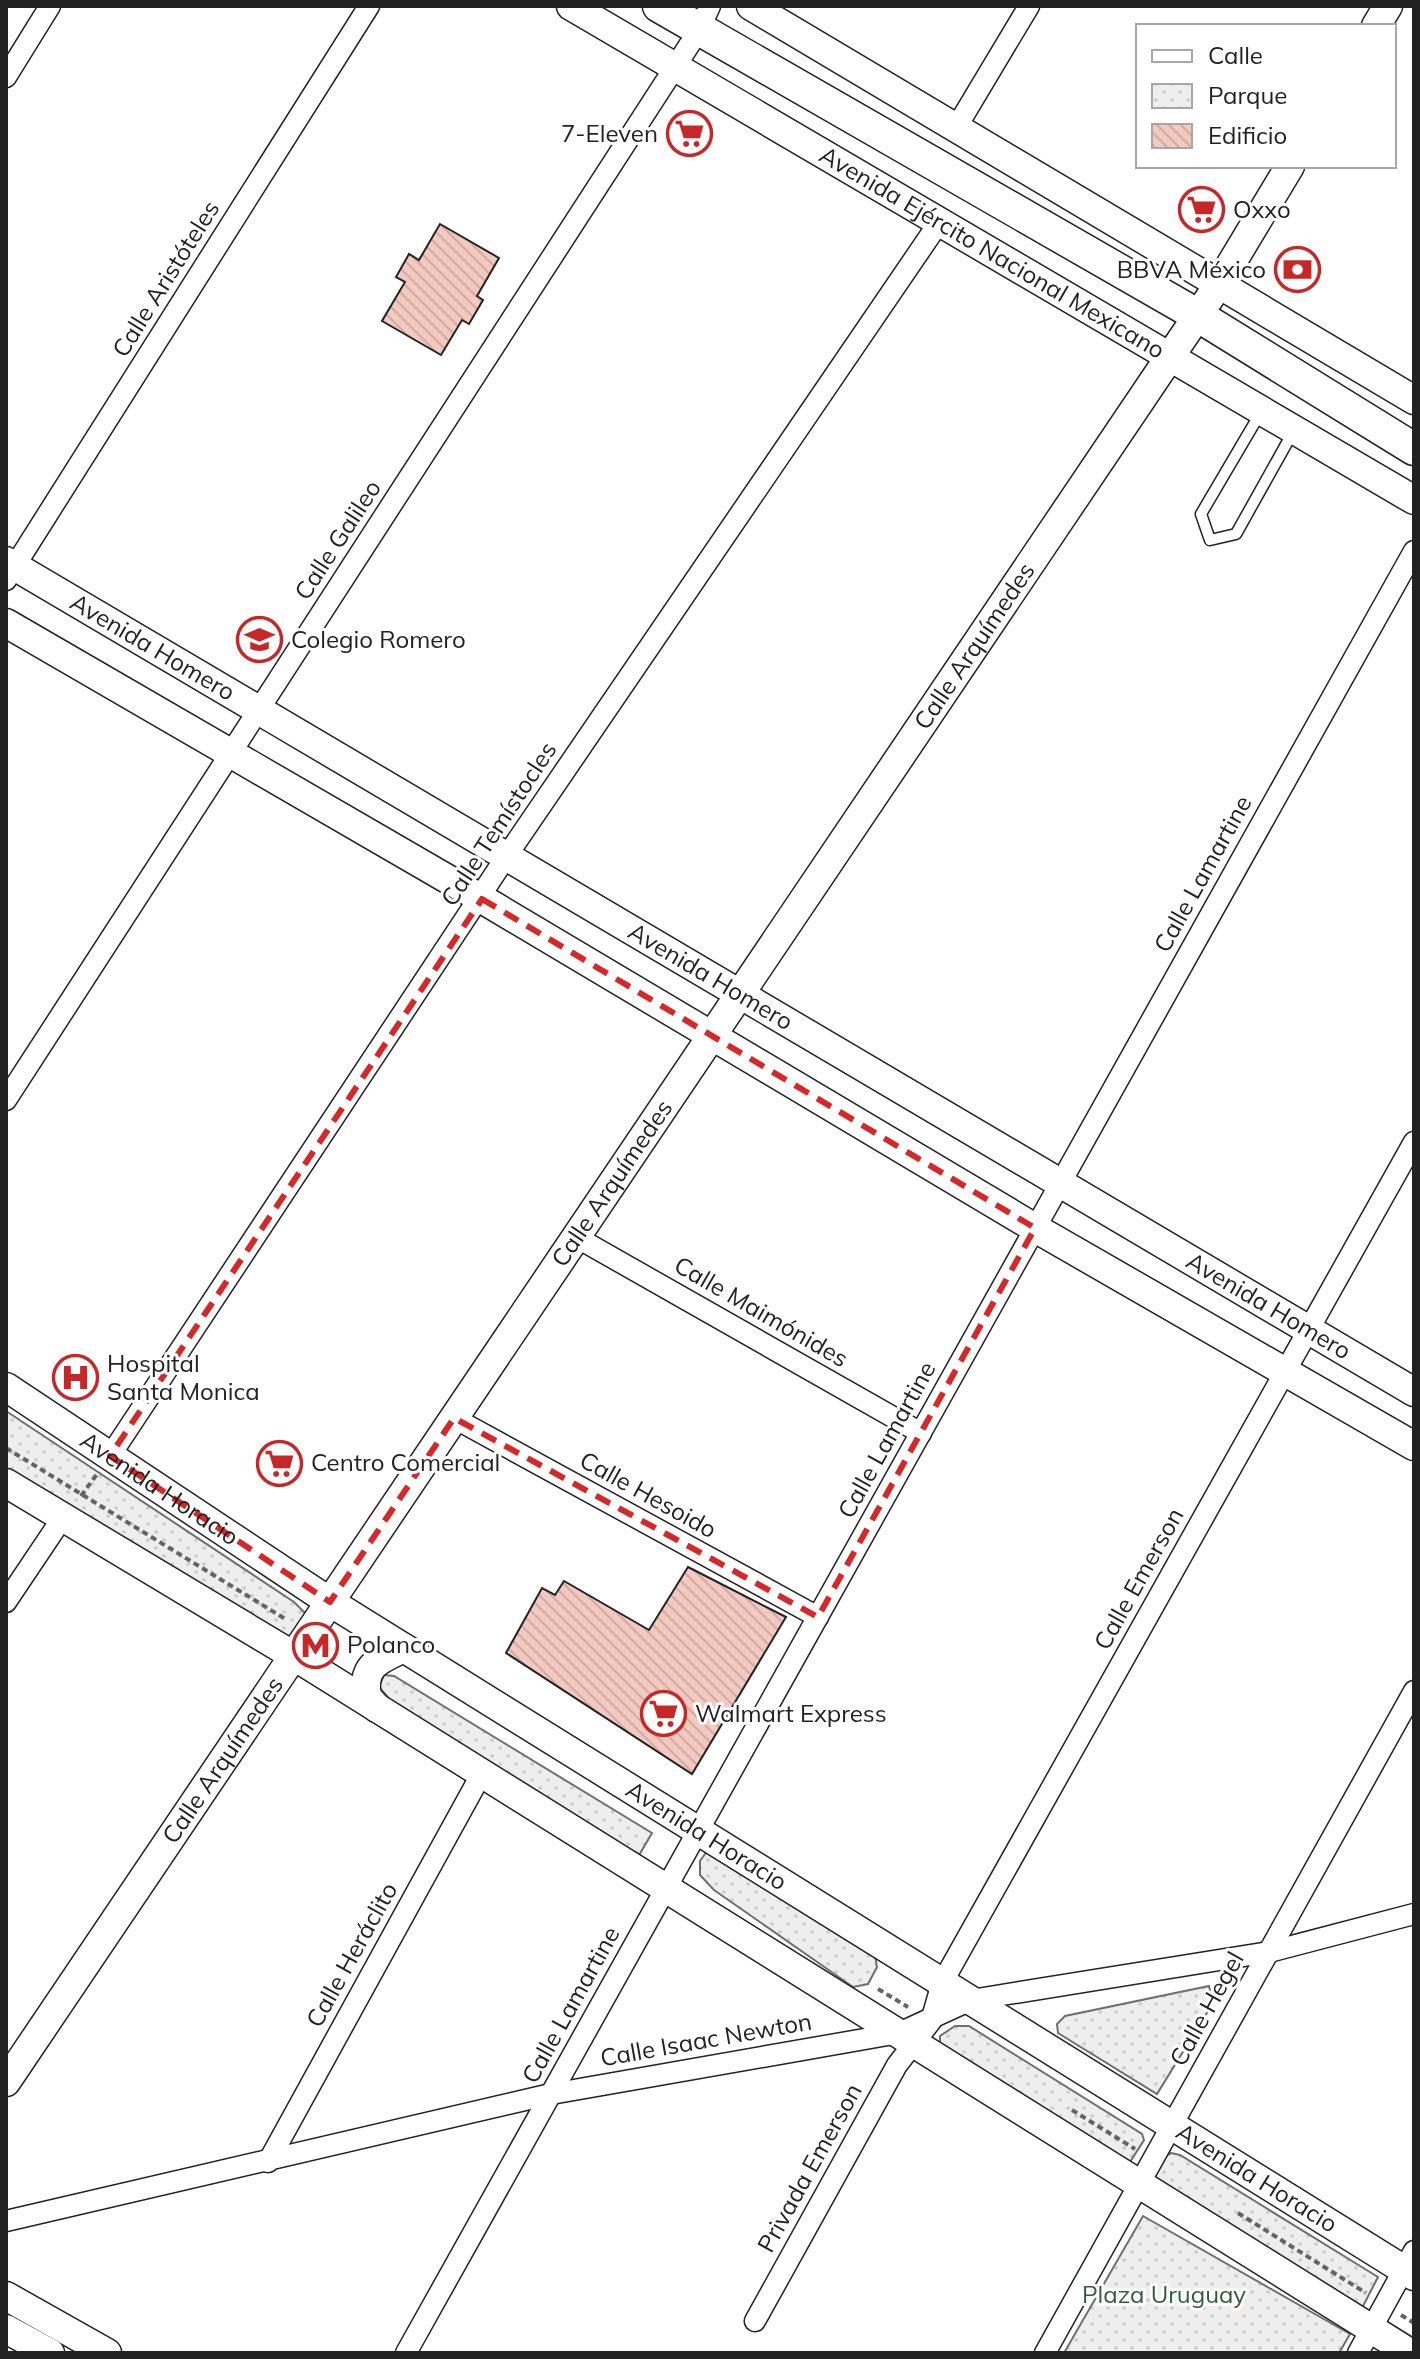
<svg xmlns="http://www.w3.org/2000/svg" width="1420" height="2359" viewBox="0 0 1420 2359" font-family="Mulish,sans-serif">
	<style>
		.park { fill: url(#park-dots); stroke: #6f6f6f; stroke-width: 2 }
		.building { fill: url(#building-back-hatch); stroke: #222; stroke-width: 2 }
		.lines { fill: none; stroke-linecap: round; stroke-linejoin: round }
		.lane-casing { stroke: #222; stroke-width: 13 }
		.street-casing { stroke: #222; stroke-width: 23 }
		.secondary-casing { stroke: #222; stroke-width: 31 }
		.primary-casing { stroke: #222; stroke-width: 35 }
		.path { stroke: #646464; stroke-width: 4; stroke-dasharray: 6 4; stroke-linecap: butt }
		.lane { stroke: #fff; stroke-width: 10 }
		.street { stroke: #fff; stroke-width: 20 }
		.secondary { stroke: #fff; stroke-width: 28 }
		.primary { stroke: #fff; stroke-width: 32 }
		.marked { fill: none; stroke: #d62828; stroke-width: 6; stroke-dasharray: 16 10; stroke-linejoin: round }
		.labels { text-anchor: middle; stroke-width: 6; stroke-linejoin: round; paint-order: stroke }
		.poi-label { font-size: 24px; fill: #222; stroke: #fff; text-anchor: start }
		.street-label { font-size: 24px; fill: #222; stroke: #fff }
		.park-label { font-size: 24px; fill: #2f5e38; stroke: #fff }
	</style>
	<defs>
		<pattern id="park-dots" width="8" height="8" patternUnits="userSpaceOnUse" patternTransform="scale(2)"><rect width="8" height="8" fill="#eee"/><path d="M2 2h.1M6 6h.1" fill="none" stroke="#ccc" stroke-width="1.8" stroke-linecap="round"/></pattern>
		<pattern id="building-back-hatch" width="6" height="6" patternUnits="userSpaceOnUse" patternTransform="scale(2)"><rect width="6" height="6" fill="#f3c9c0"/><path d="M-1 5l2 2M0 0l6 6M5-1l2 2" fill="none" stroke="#d0aca5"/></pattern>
	</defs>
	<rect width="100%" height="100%" fill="#fff"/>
	<g class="park">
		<path d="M6 1411 294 1602 311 1619 294 1648 6 1477Z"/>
		<path d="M384 1675 394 1676 652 1833 635 1862 398 1709 379 1687Z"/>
		<path d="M707 1851 875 1955 877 1967 868 1984 853 1987 714 1890 700 1875V1861Z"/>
		<path d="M1209 1986 1213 2003 1157 2094 1058 2033 1057 2024 1065 2016Z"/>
		<path d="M955 2026H969L1142 2134 1144 2140 1128 2165 940 2045V2036Z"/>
		<path d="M1171 2153 1180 2155 1378 2277 1361 2310 1154 2184C1155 2169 1157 2160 1171 2153Z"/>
		<path d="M1143 2216 1350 2334 1339 2353H1064Z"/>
	</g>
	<g class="building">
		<path d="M440 224 499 258 477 296 483 300 469 324 462 320 441 355 382 321 405 282 396 277 409 254 419 260Z"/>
		<path d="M688 1567 786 1617 692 1774 506 1653 542 1588 555 1595 564 1581 649 1630Z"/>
	</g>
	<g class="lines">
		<defs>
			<path id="lane" d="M1261 412 1201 514 1210 540 1236 534 1293 432"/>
			<g id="street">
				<path d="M6 77 50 6"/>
				<path d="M956 128 1029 6"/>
				<path d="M6 580 369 6"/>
				<path d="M6 1100 699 30 710 6"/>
				<path d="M576 1237 921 1433"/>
				<path d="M454 1418 818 1617"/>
				<path d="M110 1456 506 857 938 224"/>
				<path d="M6 1602 63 1517"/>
				<path d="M268 2162 482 1773"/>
				<path d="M6 2221 551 2094 899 2033 971 2000 1269 1952 1414 1914"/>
				<path d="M755 2321 897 2065 931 2021 942 1983 1414 1142"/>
				<path d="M406 2353 1414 551"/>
				<path d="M1045 2353 1414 1691"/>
				<path d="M1358 2353 1414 2251"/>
			</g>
			<g id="secondary">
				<path id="s1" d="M571 6 1414 500"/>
				<path d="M751 6 1414 400"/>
				<path d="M1376 26 1388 6"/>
				<path id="s2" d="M6 561 1414 1392"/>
				<path d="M6 623 482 899 1035 1228 1414 1446"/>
				<path id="s3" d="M6 1387 330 1602 1414 2276"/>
				<path d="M6 1483 294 1656 1410 2353"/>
				<path d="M377 1708 367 1697C361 1665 379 1660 404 1648"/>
				<path id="s4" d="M6 2082 1219 284 1290 166"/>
				<path d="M6 2296 107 2353"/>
				<path d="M6 2329 50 2353"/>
			</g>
			<path id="primary" d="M659 6 1197 315 1414 449"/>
		</defs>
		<use href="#lane" class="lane-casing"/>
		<use href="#street" class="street-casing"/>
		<use href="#secondary" class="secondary-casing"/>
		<use href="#primary" class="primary-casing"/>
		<g class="path">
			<path d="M6 1448 287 1620"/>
			<path d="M81 1496 97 1474"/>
			<path d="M878 1989 908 2007"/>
			<path d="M1072 2110 1135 2149"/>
			<path d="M1238 2213 1366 2293"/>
			<path d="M1401 2315 1414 2323"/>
		</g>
		<use href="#lane" class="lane"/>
		<use href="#street" class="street"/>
		<use href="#secondary" class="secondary"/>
		<use href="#primary" class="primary"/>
	</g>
	<path class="marked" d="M482 899 1035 1228 818 1617 454 1418 330 1602 110 1456Z"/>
	<defs>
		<symbol id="supermarket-ring" viewBox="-11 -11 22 22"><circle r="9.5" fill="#fff" stroke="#c62828" stroke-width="1.5"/><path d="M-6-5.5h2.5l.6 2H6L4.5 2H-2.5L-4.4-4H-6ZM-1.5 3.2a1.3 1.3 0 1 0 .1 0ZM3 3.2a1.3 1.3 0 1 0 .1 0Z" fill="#c62828"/></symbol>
		<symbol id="bank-ring" viewBox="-11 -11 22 22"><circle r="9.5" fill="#fff" stroke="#c62828" stroke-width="1.5"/><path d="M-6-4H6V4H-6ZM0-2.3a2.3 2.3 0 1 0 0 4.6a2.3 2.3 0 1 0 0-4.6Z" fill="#c62828"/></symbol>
		<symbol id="school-ring" viewBox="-11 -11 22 22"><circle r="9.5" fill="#fff" stroke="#c62828" stroke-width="1.5"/><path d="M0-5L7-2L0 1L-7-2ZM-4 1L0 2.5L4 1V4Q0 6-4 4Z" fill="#c62828"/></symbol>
		<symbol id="hospital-ring" viewBox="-11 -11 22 22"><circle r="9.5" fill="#fff" stroke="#c62828" stroke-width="1.5"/><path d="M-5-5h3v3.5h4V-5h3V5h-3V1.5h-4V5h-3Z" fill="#c62828"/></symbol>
		<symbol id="metro-ring" viewBox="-11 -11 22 22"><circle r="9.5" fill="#fff" stroke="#c62828" stroke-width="1.5"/><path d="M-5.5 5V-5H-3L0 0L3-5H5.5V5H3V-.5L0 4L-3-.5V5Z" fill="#c62828"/></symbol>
	</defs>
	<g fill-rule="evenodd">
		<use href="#supermarket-ring" x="664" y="108" width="51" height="51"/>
		<use href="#supermarket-ring" x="1176" y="184" width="51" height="51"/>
		<use href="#bank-ring" x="1272" y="244" width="51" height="51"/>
		<use href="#school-ring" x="234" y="614" width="51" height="51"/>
		<use href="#hospital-ring" x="50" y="1352" width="51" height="51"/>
		<use href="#supermarket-ring" x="254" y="1438" width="51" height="51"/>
		<use href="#metro-ring" x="290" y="1620" width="51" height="51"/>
		<use href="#supermarket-ring" x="638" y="1688" width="51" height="51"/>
	</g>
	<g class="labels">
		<g class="poi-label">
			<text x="658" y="142" text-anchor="end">7-Eleven</text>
			<text x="1233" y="218">Oxxo</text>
			<text x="1266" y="278" text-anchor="end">BBVA México</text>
			<text x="291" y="648">Colegio Romero</text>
			<text x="107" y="1372">Hospital<tspan x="107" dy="28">Santa Monica</tspan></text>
			<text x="311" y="1471">Centro Comercial</text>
			<text x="347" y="1653">Polanco</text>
			<text x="695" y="1722">Walmart Express</text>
		</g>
		<g class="street-label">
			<text dy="8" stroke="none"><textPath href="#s1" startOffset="488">Avenida Ejército Nacional Mexicano</textPath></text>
			<text transform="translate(166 279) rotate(-58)" y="8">Calle Aristóteles</text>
			<text transform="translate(338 540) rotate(-57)" y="8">Calle Galileo</text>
			<text dy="8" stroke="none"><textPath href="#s4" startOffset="1732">Calle Arquímedes</textPath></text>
			<text dy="8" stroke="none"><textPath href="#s2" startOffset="170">Avenida Homero</textPath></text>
			<text transform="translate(499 824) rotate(-57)" y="8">Calle Temístocles</text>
			<text transform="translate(1203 874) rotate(-61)" y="8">Calle Lamartine</text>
			<text dy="8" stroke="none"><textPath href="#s2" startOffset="818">Avenida Homero</textPath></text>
			<text dy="8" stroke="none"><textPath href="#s4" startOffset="1084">Calle Arquímedes</textPath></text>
			<text dy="8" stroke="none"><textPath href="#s2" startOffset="1466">Avenida Homero</textPath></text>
			<text transform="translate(761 1312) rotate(30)" y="8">Calle Maimónides</text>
			<text transform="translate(887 1440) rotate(-61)" y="8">Calle Lamartine</text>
			<text dy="8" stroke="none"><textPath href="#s3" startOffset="184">Avenida Horacio</textPath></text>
			<text transform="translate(648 1495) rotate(29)" y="8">Calle Hesoido</text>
			<text transform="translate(1139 1579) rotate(-61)" y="8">Calle Emerson</text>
			<text dy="8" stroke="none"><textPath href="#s4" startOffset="388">Calle Arquímedes</textPath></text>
			<text dy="8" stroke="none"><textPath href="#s3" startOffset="832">Avenida Horacio</textPath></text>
			<text transform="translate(352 1955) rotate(-61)" y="8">Calle Heráclito</text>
			<text transform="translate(571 2005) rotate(-61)" y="8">Calle Lamartine</text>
			<text transform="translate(1207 2009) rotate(-61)" y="8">Calle Hegel</text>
			<text transform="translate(706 2040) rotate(-10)" y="8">Calle Isaac Newton</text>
			<text transform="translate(810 2168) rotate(-61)" y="8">Privada Emerson</text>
			<text dy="8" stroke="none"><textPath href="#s3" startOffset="1480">Avenida Horacio</textPath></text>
		</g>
		<g class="park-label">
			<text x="1164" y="2303">Plaza Uruguay</text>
		</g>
	</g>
	<rect width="1420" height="2359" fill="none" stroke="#222222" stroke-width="16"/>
	<rect x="1136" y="24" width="260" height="144" fill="#ffffff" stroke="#a7a7a7" stroke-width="2"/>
	<rect x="1152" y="50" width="40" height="12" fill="#ffffff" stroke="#a7a7a7" stroke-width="2"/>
	<text x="1208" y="64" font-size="24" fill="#222222">Calle</text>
	<rect x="1152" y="84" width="40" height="24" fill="url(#park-dots)" stroke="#a7a7a7" stroke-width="2"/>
	<text x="1208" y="104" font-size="24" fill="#222222">Parque</text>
	<rect x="1152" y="124" width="40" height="24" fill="url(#building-back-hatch)" stroke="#a7a7a7" stroke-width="2"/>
	<text x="1208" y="144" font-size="24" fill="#222222">Edificio</text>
</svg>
